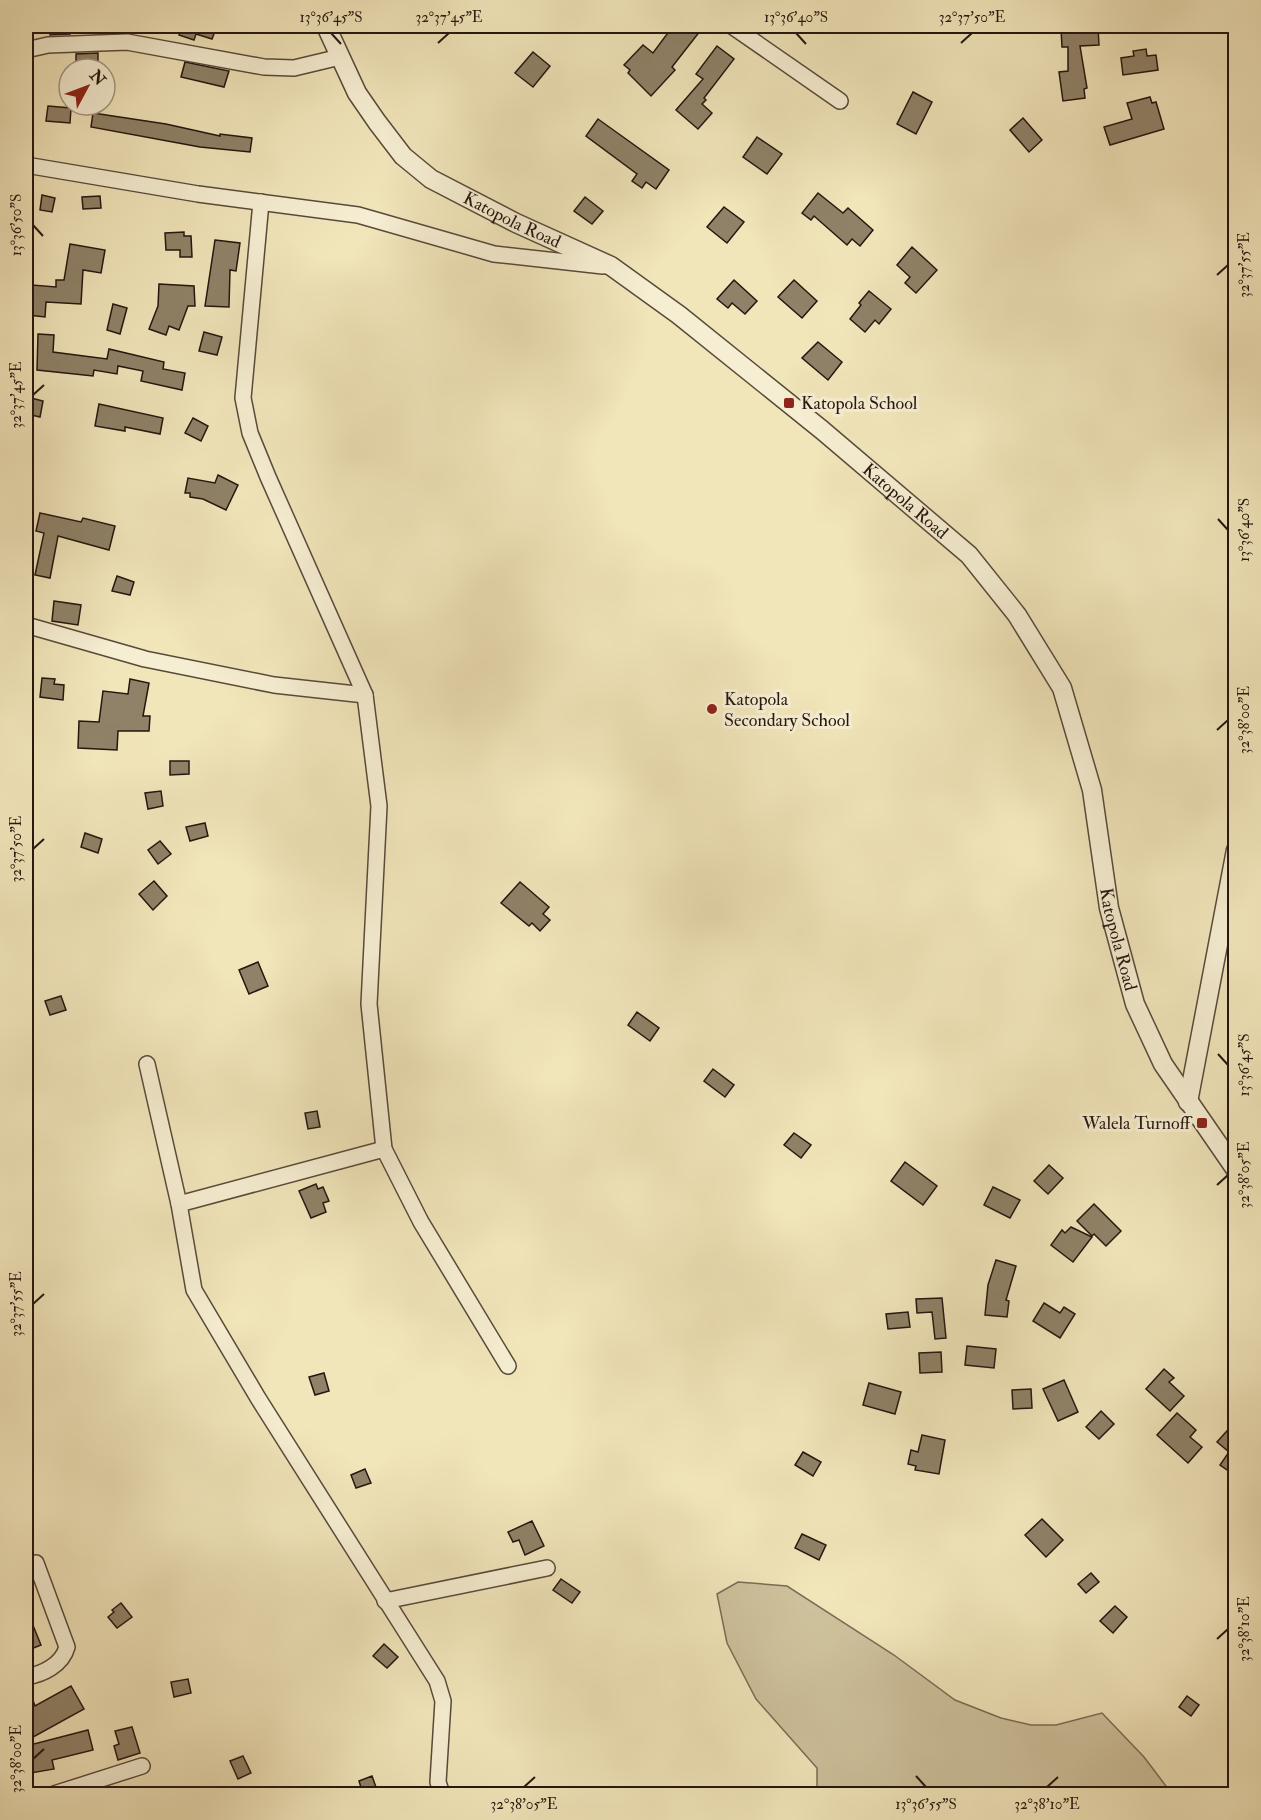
<svg xmlns="http://www.w3.org/2000/svg" width="1261" height="1820" viewBox="0 0 1261 1820" font-family="'IM FELL Double Pica',serif">
	<style>
		.green { fill: #cec29d; stroke: #7a6c56; stroke-width: 1.5 }
		.building { fill: #8f8268; stroke: #25160f; stroke-width: 1.5 }
		.lines { fill: none; stroke-linecap: round; stroke-linejoin: round }
		.minor-casing { stroke: #584a3a; stroke-width: 18 }
		.tertiary-casing { stroke: #584a3a; stroke-width: 21 }
		.minor { stroke: #f6eed2; stroke-width: 15 }
		.tertiary { stroke: #f6eed2; stroke-width: 18 }
		.ticks { fill: none; stroke: #25160f; stroke-width: 2 }
		.poi-dot { fill: #8f2418; stroke: #f6eed2; stroke-width: 2 }
		.labels { text-anchor: middle; stroke-width: 6; stroke-linejoin: round; paint-order: stroke }
		.street-label { font-size: 18px; fill: #25160f; stroke: #f6eed2 }
		.poi-label { font-size: 18px; fill: #25160f; stroke: #f6eed2; text-anchor: start }
		.neatline { fill: none; stroke: #25160f; stroke-width: 2 }
		.ticks-label { font-size: 15px; text-anchor: middle; fill: #25160f }
	</style>
	<rect width="100%" height="100%" fill="#f1e5ba"/>
	<filter id="stains"><feTurbulence type="fractalNoise" baseFrequency=".00333" numOctaves="4"/><feColorMatrix values="0 0 0 0 .2 0 0 0 0 .09 0 0 0 0 .02 0 0 0 .5 -.17"/></filter>
	<radialGradient id="worn" r=".72"><stop offset=".6" stop-color="#630" stop-opacity="0"/><stop offset="1" stop-color="#630" stop-opacity=".3"/></radialGradient>
	<path class="green" d="M738 1582 787 1586 894 1655 955 1700 1001 1718 1031 1725H1056L1102 1713 1144 1757 1172 1794H817V1768L756 1699 727 1643 717 1594Z"/>
	<g class="building">
		<path d="M49 26H68L70 34 50 35Z"/>
		<path d="M178 26H217L212 39 196 34 194 40 179 35 181 29 178 28Z"/>
		<path d="M673 26H704L672 67 675 70 651 96 628 73 630 70 624 65 643 45 653 53Z"/>
		<path d="M1098 27 1099 45 1080 46 1087 88 1084 89 1085 98 1063 101 1059 72 1068 71V47H1062L1061 29Z"/>
		<path d="M717 46 734 59 704 98 706 100 702 104 712 113 698 129 676 110 703 79 696 74Z"/>
		<path d="M1146 49 1147 56 1156 55 1158 70 1123 75 1121 58 1134 56 1133 51Z"/>
		<path d="M533 52 550 66 533 87 515 73Z"/>
		<path d="M98 53V67H76V54Z"/>
		<path d="M185 62 229 71 224 87 181 77Z"/>
		<path d="M913 92 932 102 916 134 897 124Z"/>
		<path d="M1150 97 1152 103 1156 102 1164 129 1110 145 1104 127 1132 119 1127 103Z"/>
		<path d="M48 106 71 108 70 123 46 121Z"/>
		<path d="M93 113 166 124 220 136V134L252 138 250 152 200 147 91 127Z"/>
		<path d="M1023 118 1042 140 1029 152 1010 130Z"/>
		<path d="M598 119 669 170 656 189 646 182 642 188 632 181 637 174 586 136Z"/>
		<path d="M757 137 782 154 767 174 743 157Z"/>
		<path d="M818 193 843 213 848 208 873 230 860 246 852 239 847 245 814 216 811 220 802 213Z"/>
		<path d="M42 195 55 198 52 212 40 210Z"/>
		<path d="M100 196 101 208 83 209 82 197Z"/>
		<path d="M585 197 603 211 592 224 574 211Z"/>
		<path d="M724 207 744 222 727 243 707 227Z"/>
		<path d="M184 232V236H191L192 257H180V250H166L165 233Z"/>
		<path d="M215 240 240 243 236 271 230 270 229 307 205 306Z"/>
		<path d="M70 244 105 250 101 273 83 270 81 304 46 302 45 317 28 315 26 294H31L32 285 56 287V280H64Z"/>
		<path d="M912 247 937 270 916 293 905 283 910 277 897 265Z"/>
		<path d="M734 280 757 301 745 314 732 303 728 308 717 299Z"/>
		<path d="M794 280 817 301 802 318 778 297Z"/>
		<path d="M159 284 194 286 195 306H188L179 330 169 326 166 335 149 329 158 306Z"/>
		<path d="M869 291 891 309 879 324 875 320 865 332 850 319 861 305 859 303Z"/>
		<path d="M113 304 127 308 120 334 107 330Z"/>
		<path d="M204 332 222 337 217 355 199 351Z"/>
		<path d="M38 334 54 335 53 352 107 359 109 349 164 362 163 369 185 373 182 390 141 381 143 371 118 366 117 374 94 370 93 376 37 370Z"/>
		<path d="M818 342 842 362 828 380 802 358Z"/>
		<path d="M31 398 43 401 40 417 27 414Z"/>
		<path d="M99 404 163 418 160 434 125 427V431L95 426Z"/>
		<path d="M193 418 208 426 201 441 185 433Z"/>
		<path d="M218 475 238 485 226 510 203 499 190 497V493H185L188 478 215 483Z"/>
		<path d="M40 513 81 522 83 518 115 526 109 550 58 536 50 578 35 575 44 533 36 531Z"/>
		<path d="M117 576 134 582 130 595 112 591Z"/>
		<path d="M54 601 81 605 78 625 52 621Z"/>
		<path d="M42 678 55 679 54 684 64 685 63 700 40 697Z"/>
		<path d="M130 679 149 683 143 716H150L149 731H118L117 750 78 748 79 721 99 722 103 691 128 694Z"/>
		<path d="M170 761H189V774L170 775Z"/>
		<path d="M161 791 163 806 148 809 145 793Z"/>
		<path d="M205 823 208 836 190 841 186 827Z"/>
		<path d="M85 833 102 839 98 853 81 847Z"/>
		<path d="M160 841 171 854 158 864 148 850Z"/>
		<path d="M154 881 167 896 153 910 139 894Z"/>
		<path d="M520 882 549 907 543 914 550 920 540 931 532 923 529 926 501 903Z"/>
		<path d="M258 962 268 986 249 994 239 970Z"/>
		<path d="M61 996 66 1010 50 1015 45 1001Z"/>
		<path d="M637 1012 659 1028 650 1041 628 1025Z"/>
		<path d="M713 1069 734 1085 725 1097 704 1081Z"/>
		<path d="M317 1111 320 1127 308 1129 305 1113Z"/>
		<path d="M794 1133 811 1145 801 1158 784 1145Z"/>
		<path d="M905 1162 937 1186 923 1205 891 1181Z"/>
		<path d="M1049 1165 1063 1178 1048 1194 1034 1181Z"/>
		<path d="M316 1184 318 1189 323 1187 329 1201 323 1203 326 1212 311 1218 299 1191Z"/>
		<path d="M993 1187 1020 1200 1010 1218 984 1205Z"/>
		<path d="M1094 1204 1121 1231 1106 1246 1094 1234 1092 1236 1077 1221Z"/>
		<path d="M1071 1227 1092 1237 1073 1262 1051 1245 1062 1230 1065 1233Z"/>
		<path d="M996 1260 1016 1266 1006 1300 1009 1301 1007 1317 985 1315 988 1285Z"/>
		<path d="M942 1298 946 1338 935 1339 932 1312 917 1313 916 1299Z"/>
		<path d="M1044 1303 1060 1313 1064 1307 1075 1314 1060 1338 1033 1321Z"/>
		<path d="M908 1312 910 1327 888 1329 886 1314Z"/>
		<path d="M967 1346 996 1349 994 1368 965 1365Z"/>
		<path d="M941 1352 942 1372 920 1373 919 1353Z"/>
		<path d="M1164 1369 1174 1378 1169 1382 1184 1396 1170 1411 1146 1389Z"/>
		<path d="M324 1373 329 1391 315 1395 309 1377Z"/>
		<path d="M1064 1380 1078 1412 1058 1421 1043 1389Z"/>
		<path d="M869 1383 901 1392 895 1414 863 1405Z"/>
		<path d="M1031 1389 1032 1408 1013 1409 1012 1390Z"/>
		<path d="M1101 1411 1114 1424 1099 1439 1086 1427Z"/>
		<path d="M1177 1413 1196 1430 1190 1437 1202 1447 1188 1463 1157 1435Z"/>
		<path d="M1236 1421V1476L1220 1465 1229 1452 1217 1442Z"/>
		<path d="M922 1435 945 1440 939 1474 915 1470 916 1466 908 1464 911 1450 918 1452Z"/>
		<path d="M803 1452 821 1462 813 1476 795 1465Z"/>
		<path d="M365 1469 371 1483 356 1488 351 1475Z"/>
		<path d="M1042 1519 1063 1540 1046 1557 1025 1535Z"/>
		<path d="M532 1521 544 1546 525 1555 519 1540 513 1542 508 1532Z"/>
		<path d="M802 1534 826 1545 819 1560 795 1548Z"/>
		<path d="M1091 1573 1099 1582 1086 1593 1078 1584Z"/>
		<path d="M561 1579 580 1592 572 1603 553 1590Z"/>
		<path d="M121 1603 132 1617 117 1628 108 1617 114 1612 112 1610Z"/>
		<path d="M1115 1606 1127 1617 1113 1633 1100 1621Z"/>
		<path d="M26 1608 41 1645 26 1651Z"/>
		<path d="M384 1644 398 1657 387 1668 373 1656Z"/>
		<path d="M188 1679 191 1693 174 1697 171 1682Z"/>
		<path d="M26 1686H28L35 1706 71 1686 84 1709 26 1741Z"/>
		<path d="M1187 1696 1199 1705 1191 1716 1179 1707Z"/>
		<path d="M132 1727 140 1753 118 1760 114 1746 119 1744 115 1731Z"/>
		<path d="M88 1730 93 1750 52 1760 54 1769 31 1773 26 1746Z"/>
		<path d="M243 1756 251 1773 238 1779 230 1761Z"/>
		<path d="M372 1776 377 1790 363 1794 359 1781Z"/>
	</g>
	<g class="lines">
		<defs>
			<g id="minor">
				<path d="M732 26 840 101"/>
				<path d="M26 50 48 45 127 42 264 67 294 68 340 57"/>
				<path d="M26 165 198 194 358 215 494 254 603 266"/>
				<path d="M261 202 243 398 250 433 268 477 365 695 379 806 369 1004 384 1149 421 1222 508 1366"/>
				<path d="M26 625 145 659 274 685 365 695"/>
				<path d="M147 1064 179 1204 194 1290 258 1398 437 1681 443 1701 438 1782 442 1794"/>
				<path d="M179 1204 384 1149"/>
				<path d="M385 1601 547 1568"/>
				<path d="M26 1677C43 1674 62 1665 67 1647L36 1563"/>
				<path d="M54 1794 142 1766"/>
			</g>
			<g id="tertiary">
				<path id="s1" d="M326 26 357 93 377 122 403 156 431 179 516 223 611 266 679 315 822 430 969 555 1017 615 1062 688 1092 790 1109 908 1135 1004 1163 1064 1236 1170"/>
				<path d="M1188 1102 1236 850"/>
			</g>
		</defs>
		<use href="#minor" class="minor-casing"/>
		<use href="#tertiary" class="tertiary-casing"/>
		<use href="#minor" class="minor"/>
		<use href="#tertiary" class="tertiary"/>
	</g>
	<path class="ticks" d="M331 33 341 44M796 33 806 44M438 43 449 33M961 43 972 33M33 225 43 236M1217 275 1228 265M33 395 44 385M1218 519 1228 530M1217 730 1228 720M33 849 44 839M1218 1054 1228 1065M1217 1185 1228 1175M33 1304 44 1294M1217 1639 1228 1629M33 1759 44 1749M916 1776 926 1787M524 1787 535 1777M1047 1787 1058 1777"/>
	<g class="poi-dot">
		<rect x="783" y="397" width="12" height="12" rx="3"/>
		<circle cx="712" cy="709" r="6"/>
		<rect x="1196" y="1117" width="12" height="12" rx="3"/>
	</g>
	<g class="labels">
		<g class="street-label">
			<text dy="6" stroke="none"><textPath href="#s1" startOffset="279">Katopola Road</textPath></text>
			<text dy="6" stroke="none"><textPath href="#s1" startOffset="765">Katopola Road</textPath></text>
			<text dy="6" stroke="none"><textPath href="#s1" startOffset="1269">Katopola Road</textPath></text>
		</g>
		<g class="poi-label">
			<text x="801" y="409">Katopola School</text>
			<text x="724" y="705">Katopola<tspan x="724" dy="21">Secondary School</tspan></text>
			<text x="1190" y="1129" text-anchor="end">Walela Turnoff</text>
		</g>
	</g>
	<rect width="1261" height="1820" fill="none" stroke="#f1e5ba" stroke-width="66"/>
	<g transform="translate(87 87) rotate(49)"><circle r="28" fill="#f6eed2" stroke="#a29884" stroke-width="1.5"/>
	<path d="M0-4.5L10 22L0 15L-10 22Z" fill="#8f2418"/>
	<text y="-9" font-size="16" font-weight="bold" text-anchor="middle" fill="#25160f">N</text>
	</g>
	<rect x="33" y="33" width="1195" height="1754" class="neatline"/>
	<g class="ticks-label">
		<text x="331" y="22">13°36'45"S</text>
		<text x="449" y="22">32°37'45"E</text>
		<text x="796" y="22">13°36'40"S</text>
		<text x="972" y="22">32°37'50"E</text>
		<text transform="translate(16 225) rotate(-90)" y="5">13°36'50"S</text>
		<text transform="translate(1244 265) rotate(-90)" y="5">32°37'55"E</text>
		<text transform="translate(16 395) rotate(-90)" y="5">32°37'45"E</text>
		<text transform="translate(1244 530) rotate(-90)" y="5">13°36'40"S</text>
		<text transform="translate(1244 720) rotate(-90)" y="5">32°38'00"E</text>
		<text transform="translate(16 849) rotate(-90)" y="5">32°37'50"E</text>
		<text transform="translate(1244 1065) rotate(-90)" y="5">13°36'45"S</text>
		<text transform="translate(1244 1175) rotate(-90)" y="5">32°38'05"E</text>
		<text transform="translate(16 1304) rotate(-90)" y="5">32°37'55"E</text>
		<text transform="translate(1244 1629) rotate(-90)" y="5">32°38'10"E</text>
		<text transform="translate(16 1759) rotate(-90)" y="5">32°38'00"E</text>
		<text x="524" y="1809">32°38'05"E</text>
		<text x="926" y="1809">13°36'55"S</text>
		<text x="1047" y="1809">32°38'10"E</text>
	</g>
	<rect width="100%" height="100%" filter="url(#stains)"/>
	<rect width="100%" height="100%" fill="url(#worn)"/>
</svg>
